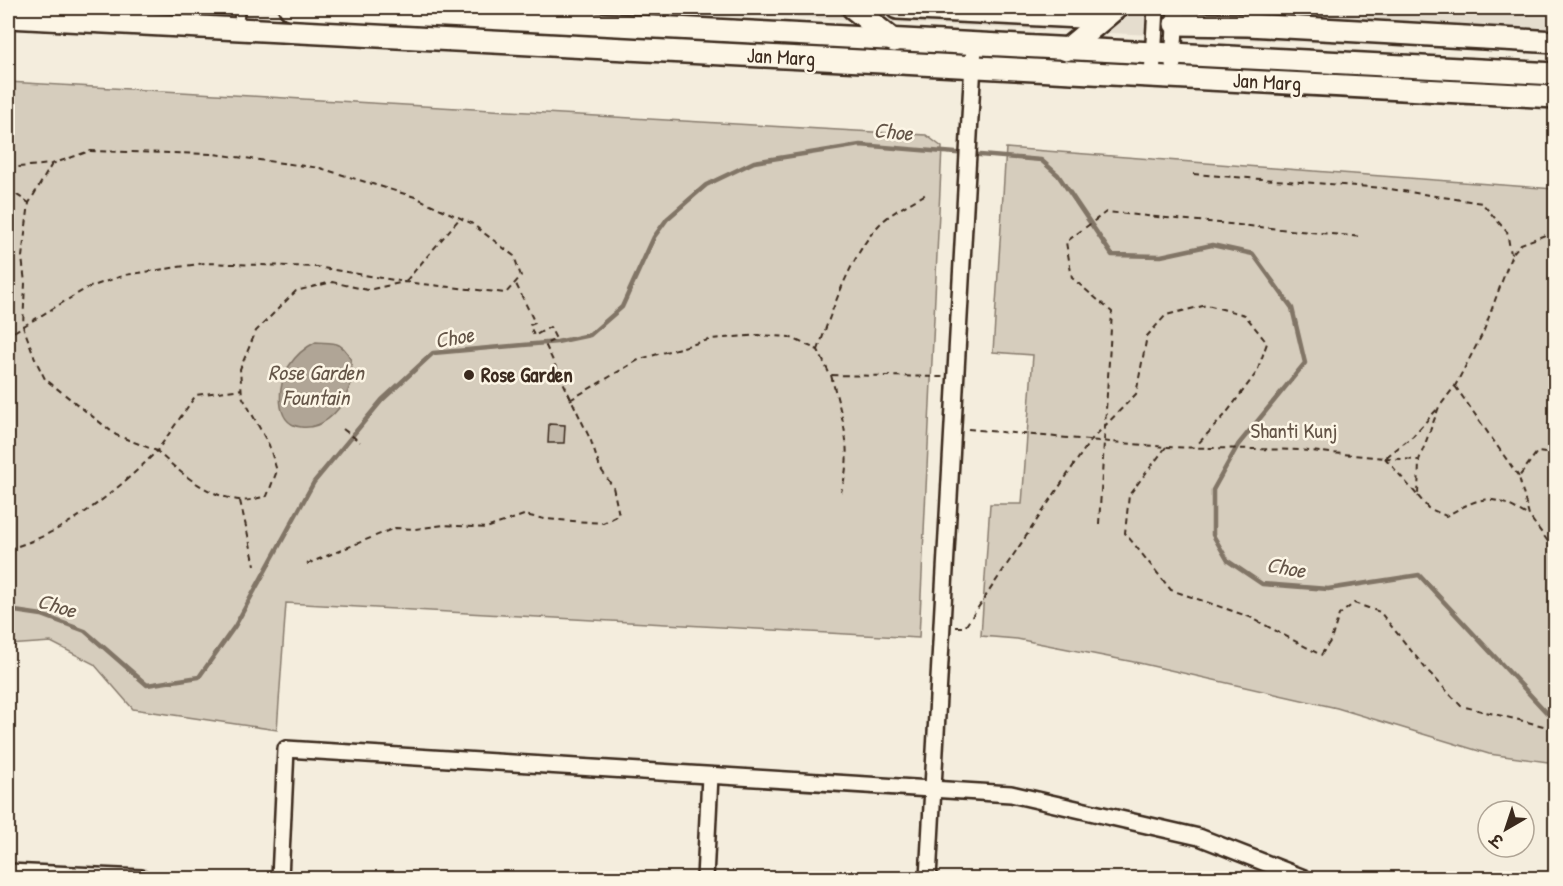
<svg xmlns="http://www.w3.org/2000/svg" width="1563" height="886" viewBox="0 0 1563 886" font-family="'Patrick Hand','Playpen Sans Deva',sans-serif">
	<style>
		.built { fill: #e5ddce }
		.green { fill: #d6cdbd; stroke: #887c6e; stroke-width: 1.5 }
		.water { fill: #b0a596; stroke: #817466; stroke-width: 1.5 }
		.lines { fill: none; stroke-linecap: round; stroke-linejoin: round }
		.stream { stroke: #817466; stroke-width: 4.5 }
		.building { fill: #c3b9aa; stroke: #3b2a1e; stroke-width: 1.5 }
		.lane-casing { stroke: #3b2a1e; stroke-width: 12 }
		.street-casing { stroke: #3b2a1e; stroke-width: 20 }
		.secondary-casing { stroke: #3b2a1e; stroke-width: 26 }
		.path { stroke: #3b2a1e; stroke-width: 2; stroke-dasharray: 6 4.5; stroke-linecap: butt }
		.lane { stroke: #fcf5e5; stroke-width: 8 }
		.street { stroke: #fcf5e5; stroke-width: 15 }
		.secondary { stroke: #fcf5e5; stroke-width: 21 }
		.poi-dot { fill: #3b2a1e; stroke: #fcf5e5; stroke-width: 2 }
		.labels { text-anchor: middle; stroke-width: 5; stroke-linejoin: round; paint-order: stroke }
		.street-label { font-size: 21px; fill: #3b2a1e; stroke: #fcf5e5 }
		.poi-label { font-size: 21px; font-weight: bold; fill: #3b2a1e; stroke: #fcf5e5; text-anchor: start }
		.park-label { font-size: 21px; fill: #625346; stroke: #fcf5e5 }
		.water-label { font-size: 22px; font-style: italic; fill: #645548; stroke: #fcf5e5 }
	</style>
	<rect width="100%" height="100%" fill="#f4eddd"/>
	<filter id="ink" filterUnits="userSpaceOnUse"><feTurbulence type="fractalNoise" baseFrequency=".0167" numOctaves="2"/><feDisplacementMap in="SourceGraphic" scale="12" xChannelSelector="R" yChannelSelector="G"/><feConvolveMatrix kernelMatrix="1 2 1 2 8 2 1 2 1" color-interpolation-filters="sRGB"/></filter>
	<g filter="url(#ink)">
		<path class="built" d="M642 8H1555V54L940 25Z"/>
		<g class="green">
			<path d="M8 82 926 135 942 147 919 638 286 603 277 730 133 709 94 664 51 642 8 645Z"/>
			<path d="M1006 148 1555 189V763L1489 754 1337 708 1139 663 1017 639 981 636 990 504H1022L1033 355 993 352Z"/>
		</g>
		<path class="water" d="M316 342C323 343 333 342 339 345 370 363 341 432 301 427 273 424 278 382 289 366 296 355 304 348 316 342Z"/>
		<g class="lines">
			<path class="stream" d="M8 610 42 615 85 631 147 685 199 677 235 626 314 482 382 400 433 353 557 342 590 335 622 307 654 237 667 219 706 185 754 162 860 145 1041 160 1058 175 1112 255 1161 256 1212 245 1253 254 1292 308 1305 363 1238 445 1213 490V535L1228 561 1262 584 1328 589 1419 575 1547 713 1556 712"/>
		</g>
		<path class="building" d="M549 424 565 425 564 443H548Z"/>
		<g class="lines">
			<defs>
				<path id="lane" d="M238 27 240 8"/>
				<g id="street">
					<path d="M1173 64 1176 8"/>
					<path d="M1152 76 1156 8"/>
					<path d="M8 872 142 878"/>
					<path d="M280 878 286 749 1011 794 1199 837 1304 878"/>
					<path d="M705 878 710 776"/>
					<path d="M928 878 974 45"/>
				</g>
				<g id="secondary">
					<path d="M290 8 1556 74"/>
					<path d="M853 8 894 41"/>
					<path d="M897 8 1101 18"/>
					<path d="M8 17 1556 97"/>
					<path d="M1175 24 1248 25 1556 42"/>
					<path d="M1066 50 1116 8"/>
				</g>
			</defs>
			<use href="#lane" class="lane-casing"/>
			<use href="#street" class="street-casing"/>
			<use href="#secondary" class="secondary-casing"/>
			<g class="path">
				<path d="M8 168 52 164 90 151 214 154 320 168 415 197 471 223 514 256 521 276 506 293 404 282 368 290 332 282 296 291 256 331 240 369 242 396 269 445 277 471 267 496C258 498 247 502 239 500 207 496 179 472 157 451L196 395 242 389"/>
				<path d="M1193 174 1383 188 1482 203 1507 232 1511 254"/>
				<path d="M8 189 29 203"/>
				<path d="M406 281 460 218"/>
				<path d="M8 340 12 333 87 288 125 275 205 263 317 267 400 281"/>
				<path d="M818 350C832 310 851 255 879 225 891 212 911 203 926 194"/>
				<path d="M831 375C842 418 854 448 841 492"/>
				<path d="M1455 386 1519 477"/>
				<path d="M570 400 640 359 712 339 759 335 789 337 818 350 830 375 943 377"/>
				<path d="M343 429 360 442"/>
				<path d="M968 429 1166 447 1299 450 1385 458 1413 436 1439 407"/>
				<path d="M1166 447 1129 495 1125 533 1171 590 1250 617 1321 655 1331 640 1339 615 1354 603 1380 612 1426 669 1461 706 1556 729"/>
				<path d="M1556 454 1537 452 1519 477 1529 516 1556 552"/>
				<path d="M1385 458 1418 496 1419 460 1439 407 1455 386 1483 333 1512 254 1521 244 1548 234 1556 235"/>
				<path d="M1385 458 1418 460"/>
				<path d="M1418 496 1428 508 1446 516C1485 494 1490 494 1529 516"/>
				<path d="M240 501 255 565"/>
				<path d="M1099 524 1112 312 1072 278 1066 242 1106 212 1362 237"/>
				<path d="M8 549C66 533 115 493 157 451L116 435 45 379 36 361 23 326 25 283 22 257 29 203 52 164"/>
				<path d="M307 564 395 528 415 529 444 525 486 528 524 515 545 519 603 523 619 515 613 487 600 468 591 441 545 344 556 339 550 327 534 336 530 325 535 323 516 284"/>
				<path d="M956 627H965L1090 441 1136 394 1147 336 1166 315 1207 305 1245 315 1267 343 1257 372 1225 415 1196 446"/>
			</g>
			<use href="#lane" class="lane"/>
			<use href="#street" class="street"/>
			<use href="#secondary" class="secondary"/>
		</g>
	</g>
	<circle class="poi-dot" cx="469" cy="375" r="6"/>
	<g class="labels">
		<g class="street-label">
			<text transform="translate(781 57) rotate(3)" y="7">Jan Marg</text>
			<text transform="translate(1267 82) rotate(3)" y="7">Jan Marg</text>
		</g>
		<g class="poi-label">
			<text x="481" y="382">Rose Garden</text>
		</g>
		<g class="park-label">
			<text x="1294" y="438">Shanti Kunj</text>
		</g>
		<g class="water-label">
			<text transform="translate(893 131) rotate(5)" y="8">Choe</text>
			<text transform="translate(454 337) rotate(-10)" y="8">Choe</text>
			<text x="316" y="380">Rose Garden<tspan x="316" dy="25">Fountain</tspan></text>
			<text transform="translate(1286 567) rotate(10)" y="8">Choe</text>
			<text transform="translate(57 605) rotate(17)" y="8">Choe</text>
		</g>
	</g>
	<rect width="1563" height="886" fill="none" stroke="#fcf5e5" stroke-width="30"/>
	<rect x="15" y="15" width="1533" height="856" fill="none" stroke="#3b2a1e" stroke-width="2" filter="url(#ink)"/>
	<g transform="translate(1506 829) rotate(219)"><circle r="28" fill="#fcf5e5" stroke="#afa495" stroke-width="1.5"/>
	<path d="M0-4.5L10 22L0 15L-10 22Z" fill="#3b2a1e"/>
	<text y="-9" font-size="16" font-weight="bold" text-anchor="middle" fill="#3b2a1e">उ</text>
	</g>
</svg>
